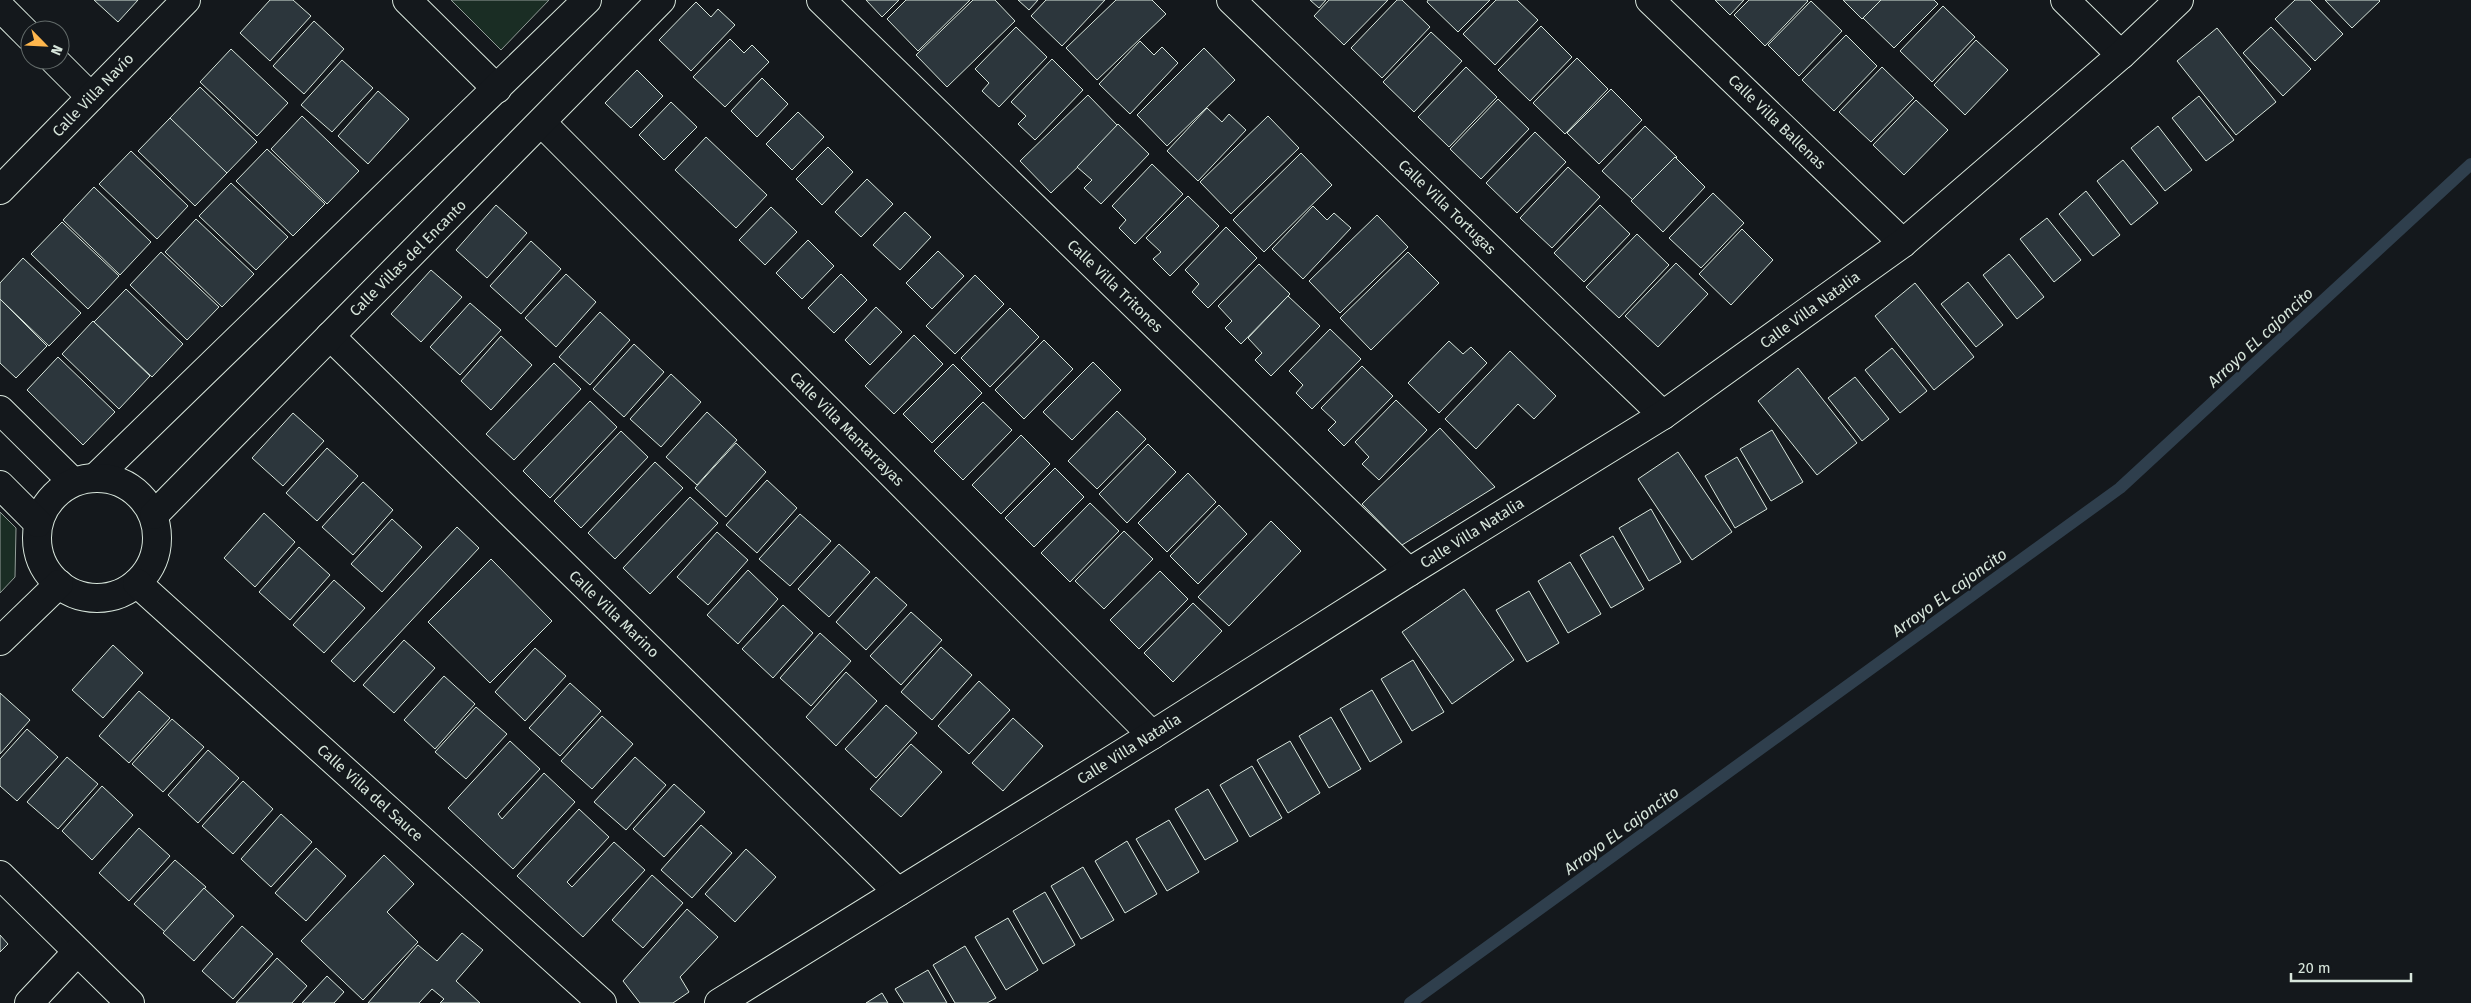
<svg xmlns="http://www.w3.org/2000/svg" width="2471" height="1003" viewBox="0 0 2471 1003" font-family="'Fira Sans',sans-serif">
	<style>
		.green { fill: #1a2d24; stroke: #939e99 }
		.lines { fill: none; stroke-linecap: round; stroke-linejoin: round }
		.stream { stroke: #2f3f4d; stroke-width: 12 }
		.building { fill: #2c363c; stroke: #d8e6dc }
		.minor-casing { stroke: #d8e6dc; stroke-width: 30 }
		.minor { stroke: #14181c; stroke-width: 28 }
		.labels { text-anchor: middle; stroke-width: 4; stroke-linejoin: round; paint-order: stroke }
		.street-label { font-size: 15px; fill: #d8e6dc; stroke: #14181c }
		.water-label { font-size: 16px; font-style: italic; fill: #d8e6dc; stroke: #14181c }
	</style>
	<rect width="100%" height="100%" fill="#14181c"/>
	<g class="green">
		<path d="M451 0H549L501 50Z"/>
		<path d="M0 512 16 528 15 577 0 593Z"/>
	</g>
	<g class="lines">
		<path class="stream" d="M1410 1003 2120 488 2471 164"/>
	</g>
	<g class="building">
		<path d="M94 0H138L118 22Z"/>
		<path d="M270 0H293L311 16 270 61 240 33Z"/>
		<path d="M866 0H899L882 17Z"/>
		<path d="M906 0H970L918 51 887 19Z"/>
		<path d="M973 0H995L1015 21 947 87 916 55Z"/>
		<path d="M1018 0H1038L1029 10Z"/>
		<path d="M1046 0H1105L1062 46 1031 16Z"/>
		<path d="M1116 0H1152L1166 14 1097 80 1066 48Z"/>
		<path d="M1310 0H1326L1319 8Z"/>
		<path d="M1329 0H1388L1344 45 1314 16Z"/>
		<path d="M1397 0H1402L1430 27 1382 78 1351 48Z"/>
		<path d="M1428 0H1490L1458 32 1427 2Z"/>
		<path d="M1496 0H1517L1538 20 1495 65 1463 34Z"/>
		<path d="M1715 0H1744L1730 15Z"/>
		<path d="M1749 0H1807L1808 1 1765 46 1734 15Z"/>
		<path d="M1843 0H1881L1862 19Z"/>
		<path d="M1881 0H1934L1938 4 1894 48 1863 18Z"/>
		<path d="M2295 0H2310L2343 34 2315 61 2275 19Z"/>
		<path d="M2325 0H2379L2380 1 2352 28Z"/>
		<path d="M1811 1 1842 31 1799 76 1768 45Z"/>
		<path d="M696 2 711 17 718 9 735 25 691 71 659 40Z"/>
		<path d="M1943 6 1975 37 1932 82 1900 51Z"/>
		<path d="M314 21 344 49 304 94 273 66Z"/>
		<path d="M1541 26 1572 57 1530 101 1498 70Z"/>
		<path d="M1016 27 1047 57 999 107 982 91 989 83 975 69Z"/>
		<path d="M2271 27 2311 69 2283 96 2243 53Z"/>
		<path d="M2217 28 2276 102 2236 135 2177 61Z"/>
		<path d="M1431 32 1462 61 1414 112 1383 82Z"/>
		<path d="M1846 35 1877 66 1834 111 1802 80Z"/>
		<path d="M730 39 744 53 752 45 769 62 725 107 693 77Z"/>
		<path d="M1976 40 2008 70 1965 115 1934 85Z"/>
		<path d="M1140 41 1154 55 1162 47 1178 63 1130 114 1099 84Z"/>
		<path d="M1204 48 1235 80 1167 146 1137 115Z"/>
		<path d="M231 49 288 103 257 136 200 82Z"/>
		<path d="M1577 58 1608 89 1565 134 1533 103Z"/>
		<path d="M1052 59 1083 90 1035 140 1018 124 1026 116 1011 102Z"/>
		<path d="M342 60 373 88 332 132 301 105Z"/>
		<path d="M1466 67 1497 97 1449 147 1418 117Z"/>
		<path d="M1882 67 1914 98 1871 142 1839 112Z"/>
		<path d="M637 70 663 96 631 128 605 103Z"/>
		<path d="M762 78 788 104 757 137 731 111Z"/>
		<path d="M200 87 257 142 225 175 168 120Z"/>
		<path d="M1611 89 1642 120 1599 164 1567 133Z"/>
		<path d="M378 91 409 119 368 164 338 136Z"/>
		<path d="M1088 95 1119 127 1051 193 1020 161Z"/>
		<path d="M2199 96 2234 140 2206 161 2172 118Z"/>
		<path d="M1498 99 1529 129 1481 179 1450 149Z"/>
		<path d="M1916 100 1948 130 1904 175 1873 145Z"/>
		<path d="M671 102 697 127 664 160 639 135Z"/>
		<path d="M1207 108 1222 122 1229 114 1246 130 1198 181 1167 151Z"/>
		<path d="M798 112 824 137 792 170 766 144Z"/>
		<path d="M302 116 359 171 327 204 271 149Z"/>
		<path d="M1268 116 1299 148 1231 214 1200 182Z"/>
		<path d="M170 118 227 173 195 206 138 151Z"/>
		<path d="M1118 124 1149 154 1101 204 1084 188 1092 180 1077 167Z"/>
		<path d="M1645 126 1677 157 1634 201 1602 171Z"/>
		<path d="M2158 126 2192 170 2165 191 2131 148Z"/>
		<path d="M1535 132 1566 162 1517 213 1486 183Z"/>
		<path d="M706 137 767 195 736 228 675 170Z"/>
		<path d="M828 147 853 172 822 205 796 179Z"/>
		<path d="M267 149 325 204 293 236 236 181Z"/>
		<path d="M131 151 188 206 157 239 99 184Z"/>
		<path d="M1301 153 1332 185 1264 252 1233 220Z"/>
		<path d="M1675 157 1705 187 1663 232 1631 201Z"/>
		<path d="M2123 160 2158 203 2131 225 2097 181Z"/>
		<path d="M1152 164 1183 194 1135 244 1119 228 1126 220 1112 206Z"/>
		<path d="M1568 167 1600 197 1552 248 1520 218Z"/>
		<path d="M867 179 893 204 861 237 835 212Z"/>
		<path d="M231 183 288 237 256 270 199 216Z"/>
		<path d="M94 187 151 242 120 275 63 220Z"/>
		<path d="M2086 191 2120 235 2093 256 2059 214Z"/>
		<path d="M1713 193 1744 223 1701 268 1669 238Z"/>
		<path d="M1188 196 1219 226 1170 276 1153 259 1161 252 1146 238Z"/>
		<path d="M496 205 527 233 487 278 456 250Z"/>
		<path d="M1600 205 1630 234 1584 282 1554 253Z"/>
		<path d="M1313 206 1327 220 1334 213 1351 228 1303 279 1272 249Z"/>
		<path d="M771 207 797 232 765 265 739 240Z"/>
		<path d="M905 212 931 237 900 270 873 245Z"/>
		<path d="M1377 215 1408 247 1340 313 1309 281Z"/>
		<path d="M2047 218 2081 260 2054 282 2020 239Z"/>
		<path d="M196 219 254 274 222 307 165 252Z"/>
		<path d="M62 222 119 276 88 309 31 254Z"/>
		<path d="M1226 227 1257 258 1208 308 1192 292 1199 284 1185 270Z"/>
		<path d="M1742 229 1773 260 1731 305 1699 274Z"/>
		<path d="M1637 234 1669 265 1619 318 1586 287Z"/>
		<path d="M808 240 834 266 802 299 776 273Z"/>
		<path d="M531 241 561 269 521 314 490 286Z"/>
		<path d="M938 251 964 276 932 309 906 283Z"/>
		<path d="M161 252 219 307 187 340 130 285Z"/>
		<path d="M1408 252 1439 283 1371 350 1340 318Z"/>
		<path d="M2009 254 2044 297 2017 319 1983 275Z"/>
		<path d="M23 258 81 313 49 346 0 299V283Z"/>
		<path d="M1676 263 1708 294 1658 347 1625 316Z"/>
		<path d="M1259 264 1290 294 1241 344 1225 328 1232 321 1218 306Z"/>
		<path d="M431 270 462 297 421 342 391 314Z"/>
		<path d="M566 274 596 302 556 347 525 318Z"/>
		<path d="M841 274 867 300 834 333 808 308Z"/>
		<path d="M975 275 1004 304 955 354 926 326Z"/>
		<path d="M1968 282 2003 325 1976 347 1941 304Z"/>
		<path d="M1915 283 1974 357 1934 390 1875 316Z"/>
		<path d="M126 289 183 344 152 377 94 322Z"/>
		<path d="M1288 296 1320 326 1271 376 1255 360 1262 353 1248 338Z"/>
		<path d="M0 299 47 346 16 378 0 363Z"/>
		<path d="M470 303 501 330 460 375 430 347Z"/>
		<path d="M876 307 902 332 870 365 845 340Z"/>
		<path d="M1010 308 1039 337 990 387 961 358Z"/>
		<path d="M600 312 630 340 590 385 559 357Z"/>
		<path d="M93 321 150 376 119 409 62 354Z"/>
		<path d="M1330 329 1361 359 1312 409 1296 393 1303 385 1289 371Z"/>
		<path d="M914 335 943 364 894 414 865 386Z"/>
		<path d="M501 336 532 365 491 410 461 381Z"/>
		<path d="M1044 340 1073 369 1024 419 995 390Z"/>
		<path d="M1449 341 1463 354 1471 347 1487 363 1439 413 1408 383Z"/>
		<path d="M634 344 664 372 624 417 593 389Z"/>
		<path d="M1892 348 1927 391 1900 413 1865 370Z"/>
		<path d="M1510 351 1556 396 1534 419 1518 404 1476 449 1445 419Z"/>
		<path d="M58 357 115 412 83 445 27 390Z"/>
		<path d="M1093 362 1121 390 1072 440 1043 412Z"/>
		<path d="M554 363 581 389 514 460 486 434Z"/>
		<path d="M953 364 982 393 932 443 903 414Z"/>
		<path d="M1362 366 1393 396 1344 446 1328 430 1336 422 1321 408Z"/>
		<path d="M1798 368 1857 443 1817 475 1758 401Z"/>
		<path d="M671 374 701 402 661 447 630 419Z"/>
		<path d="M1855 377 1889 419 1862 441 1828 398Z"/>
		<path d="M1396 400 1427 430 1379 480 1362 464 1369 457 1355 442Z"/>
		<path d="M590 401 617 427 550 498 523 471Z"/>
		<path d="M983 402 1012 430 963 480 934 451Z"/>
		<path d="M1117 411 1146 439 1097 489 1068 461Z"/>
		<path d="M707 412 737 440 697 485 666 457Z"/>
		<path d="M293 413 324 441 283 486 252 458Z"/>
		<path d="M1440 428 1495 487 1402 545 1362 504Z"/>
		<path d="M1772 430 1803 482 1771 501 1740 449Z"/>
		<path d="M621 431 648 457 581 528 554 501Z"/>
		<path d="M1021 435 1050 464 1001 514 972 485Z"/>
		<path d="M736 443 766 472 726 517 695 488Z"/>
		<path d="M1148 444 1176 472 1127 523 1099 494Z"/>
		<path d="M327 448 358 476 317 521 286 493Z"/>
		<path d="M1678 452 1732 532 1692 560 1638 479Z"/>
		<path d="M1737 457 1767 509 1735 528 1705 476Z"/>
		<path d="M655 462 683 488 615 559 588 533Z"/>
		<path d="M1055 468 1084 497 1034 547 1005 518Z"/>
		<path d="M1188 473 1216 502 1167 552 1138 523Z"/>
		<path d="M767 480 797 508 757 553 726 525Z"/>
		<path d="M363 482 393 510 353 555 322 527Z"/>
		<path d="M690 497 718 523 650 594 623 568Z"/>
		<path d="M1090 503 1119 531 1070 582 1041 553Z"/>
		<path d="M1219 505 1247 534 1198 584 1170 556Z"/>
		<path d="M1651 509 1681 562 1649 581 1619 528Z"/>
		<path d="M264 513 295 542 255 587 224 558Z"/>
		<path d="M800 514 831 541 790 586 759 559Z"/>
		<path d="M392 519 422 547 382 592 351 564Z"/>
		<path d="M1271 521 1301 551 1229 626 1198 597Z"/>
		<path d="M457 527 479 548 354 682 331 661Z"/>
		<path d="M1124 531 1153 559 1104 609 1075 581Z"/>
		<path d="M717 532 748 560 708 605 677 577Z"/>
		<path d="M1613 536 1644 589 1611 608 1580 555Z"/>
		<path d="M839 544 870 572 829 617 798 589Z"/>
		<path d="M299 547 330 575 290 620 259 592Z"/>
		<path d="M491 559 552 621 490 683 428 622Z"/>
		<path d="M1570 562 1601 614 1568 633 1538 581Z"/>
		<path d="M748 570 778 599 738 644 707 615Z"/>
		<path d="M1160 571 1188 599 1139 649 1110 620Z"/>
		<path d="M876 577 907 605 866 650 836 622Z"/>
		<path d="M334 580 365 608 324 653 293 625Z"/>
		<path d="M1464 589 1514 660 1452 704 1402 632Z"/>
		<path d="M1529 591 1559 643 1527 662 1496 610Z"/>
		<path d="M1193 603 1222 631 1173 682 1144 653Z"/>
		<path d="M783 605 813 633 773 678 742 649Z"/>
		<path d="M911 612 942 640 901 685 870 656Z"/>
		<path d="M820 633 851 661 811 706 780 678Z"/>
		<path d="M404 640 435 668 394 713 363 685Z"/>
		<path d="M113 645 143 673 103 718 72 690Z"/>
		<path d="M941 647 972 675 932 720 901 692Z"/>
		<path d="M535 648 566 676 525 721 495 692Z"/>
		<path d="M1413 660 1444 712 1412 731 1381 679Z"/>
		<path d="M846 672 877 701 836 746 806 717Z"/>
		<path d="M444 676 475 704 435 749 404 720Z"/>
		<path d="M979 681 1010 710 969 754 938 726Z"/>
		<path d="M570 683 601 711 560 756 529 728Z"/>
		<path d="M1372 690 1402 742 1370 762 1340 709Z"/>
		<path d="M139 691 170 718 129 763 99 736Z"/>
		<path d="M0 693 30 720 0 754Z"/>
		<path d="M886 705 917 733 876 778 845 749Z"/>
		<path d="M476 707 507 734 466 779 435 752Z"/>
		<path d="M602 716 633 744 592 789 561 761Z"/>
		<path d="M1331 717 1361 769 1329 788 1299 736Z"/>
		<path d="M1013 718 1043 746 1003 791 972 763Z"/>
		<path d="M172 719 204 747 163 792 132 764Z"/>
		<path d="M27 729 58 757 17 801 0 786V759Z"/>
		<path d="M510 741 540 769 498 814 502 819 544 773 575 802 513 869 448 808Z"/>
		<path d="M1290 741 1320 793 1288 813 1257 760Z"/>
		<path d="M911 744 942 772 901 817 870 789Z"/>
		<path d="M208 750 239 778 198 823 168 795Z"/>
		<path d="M67 757 98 784 58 829 27 802Z"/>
		<path d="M635 757 666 785 626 830 594 802Z"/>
		<path d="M1252 766 1282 818 1250 837 1220 785Z"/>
		<path d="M243 781 273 809 233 854 202 826Z"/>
		<path d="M674 784 705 812 664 857 633 829Z"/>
		<path d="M102 786 133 815 92 860 62 831Z"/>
		<path d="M1208 789 1238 841 1205 860 1175 809Z"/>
		<path d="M579 809 609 837 567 882 572 887 614 842 645 870 583 937 517 876Z"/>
		<path d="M281 814 312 842 271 887 241 859Z"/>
		<path d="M1169 820 1199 872 1167 891 1136 839Z"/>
		<path d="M701 825 732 853 692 898 661 870Z"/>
		<path d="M139 828 170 856 129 901 99 873Z"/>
		<path d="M1127 841 1157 894 1125 913 1095 861Z"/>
		<path d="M316 848 346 876 306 921 275 893Z"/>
		<path d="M746 849 776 877 735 922 705 894Z"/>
		<path d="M384 855 414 884 387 912 418 942 363 1000 301 941Z"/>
		<path d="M175 860 206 887 165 932 134 904Z"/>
		<path d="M1083 867 1114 920 1081 939 1051 886Z"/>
		<path d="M652 875 683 903 643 948 612 920Z"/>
		<path d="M204 888 234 916 194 961 163 933Z"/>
		<path d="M1045 892 1075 945 1043 964 1013 911Z"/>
		<path d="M687 909 718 937 680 977 689 992 673 1003H640L623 981Z"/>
		<path d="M1008 918 1038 970 1006 990 975 937Z"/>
		<path d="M242 926 273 954 233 999 202 971Z"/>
		<path d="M462 933 483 950 456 981 480 1003H440L444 999 432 989 419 1003H368L418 945 437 961Z"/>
		<path d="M0 935 8 944 0 952Z"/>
		<path d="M965 946 996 998 987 1003H955L933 965Z"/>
		<path d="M277 958 307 986 292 1003H236Z"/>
		<path d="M928 970 947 1003H904L895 989Z"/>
		<path d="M327 976 344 992 334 1003H302Z"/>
		<path d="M882 993 888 1003H866Z"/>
	</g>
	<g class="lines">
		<defs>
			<g id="minor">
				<path d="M407 0 497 89"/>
				<path d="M821 0 1409 572"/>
				<path d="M1231 0 1663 415"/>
				<path d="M1650 0 1903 243"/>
				<path d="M2065 0 2121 55"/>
				<path d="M0 7 30 37"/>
				<path d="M54 60 91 97"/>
				<path d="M542 123 1152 735"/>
				<path d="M0 190 186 0"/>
				<path d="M330 336 898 892"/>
				<path d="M0 410 73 482"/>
				<path d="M96 477 587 0"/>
				<circle cx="97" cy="538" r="60"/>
				<path d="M0 485 38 523"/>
				<path d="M154 515 661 0"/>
				<path d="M137 583 602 1003"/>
				<path d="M0 641 59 584"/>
				<path d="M0 875 130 1003"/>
				<path d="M29 1003 77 952"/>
				<path d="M719 1003 1152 735 1409 572 1663 415 1903 243 2121 55 2179 0"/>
			</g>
		</defs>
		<use href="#minor" class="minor-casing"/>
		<use href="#minor" class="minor"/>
	</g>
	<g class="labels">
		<g class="street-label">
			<text transform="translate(93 95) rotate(-46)" y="5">Calle Villa Navío</text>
			<text transform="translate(1777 122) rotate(44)" y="5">Calle Villa Ballenas</text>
			<text transform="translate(1447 207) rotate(44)" y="5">Calle Villa Tortugas</text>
			<text transform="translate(408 258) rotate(-45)" y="5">Calle Villas del Encanto</text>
			<text transform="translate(1115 286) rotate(44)" y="5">Calle Villa Tritones</text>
			<text transform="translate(1810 310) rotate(-36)" y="5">Calle Villa Natalia</text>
			<text transform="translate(847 429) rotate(45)" y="5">Calle Villa Mantarrayas</text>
			<text transform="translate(1472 533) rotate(-32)" y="5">Calle Villa Natalia</text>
			<text transform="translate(614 614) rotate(44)" y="5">Calle Villa Marino</text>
			<text transform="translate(1129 749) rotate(-32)" y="5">Calle Villa Natalia</text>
			<text transform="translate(370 793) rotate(42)" y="5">Calle Villa del Sauce</text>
		</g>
		<g class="water-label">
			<text transform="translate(2260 337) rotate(-43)" y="6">Arroyo EL cajoncito</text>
			<text transform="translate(1949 592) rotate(-36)" y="6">Arroyo EL cajoncito</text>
			<text transform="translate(1621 830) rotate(-36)" y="6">Arroyo EL cajoncito</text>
		</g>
	</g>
	<g transform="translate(45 45) rotate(114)"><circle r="24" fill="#14181c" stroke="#626a69"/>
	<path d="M0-4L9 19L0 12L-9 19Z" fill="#ffb74d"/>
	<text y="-8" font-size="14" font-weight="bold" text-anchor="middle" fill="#d8e6dc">N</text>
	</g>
	<path d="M2291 973v8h120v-8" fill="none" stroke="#d8e6dc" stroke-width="2.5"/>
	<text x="2298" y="973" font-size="15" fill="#d8e6dc" stroke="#14181c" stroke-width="4" paint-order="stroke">20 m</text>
</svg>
